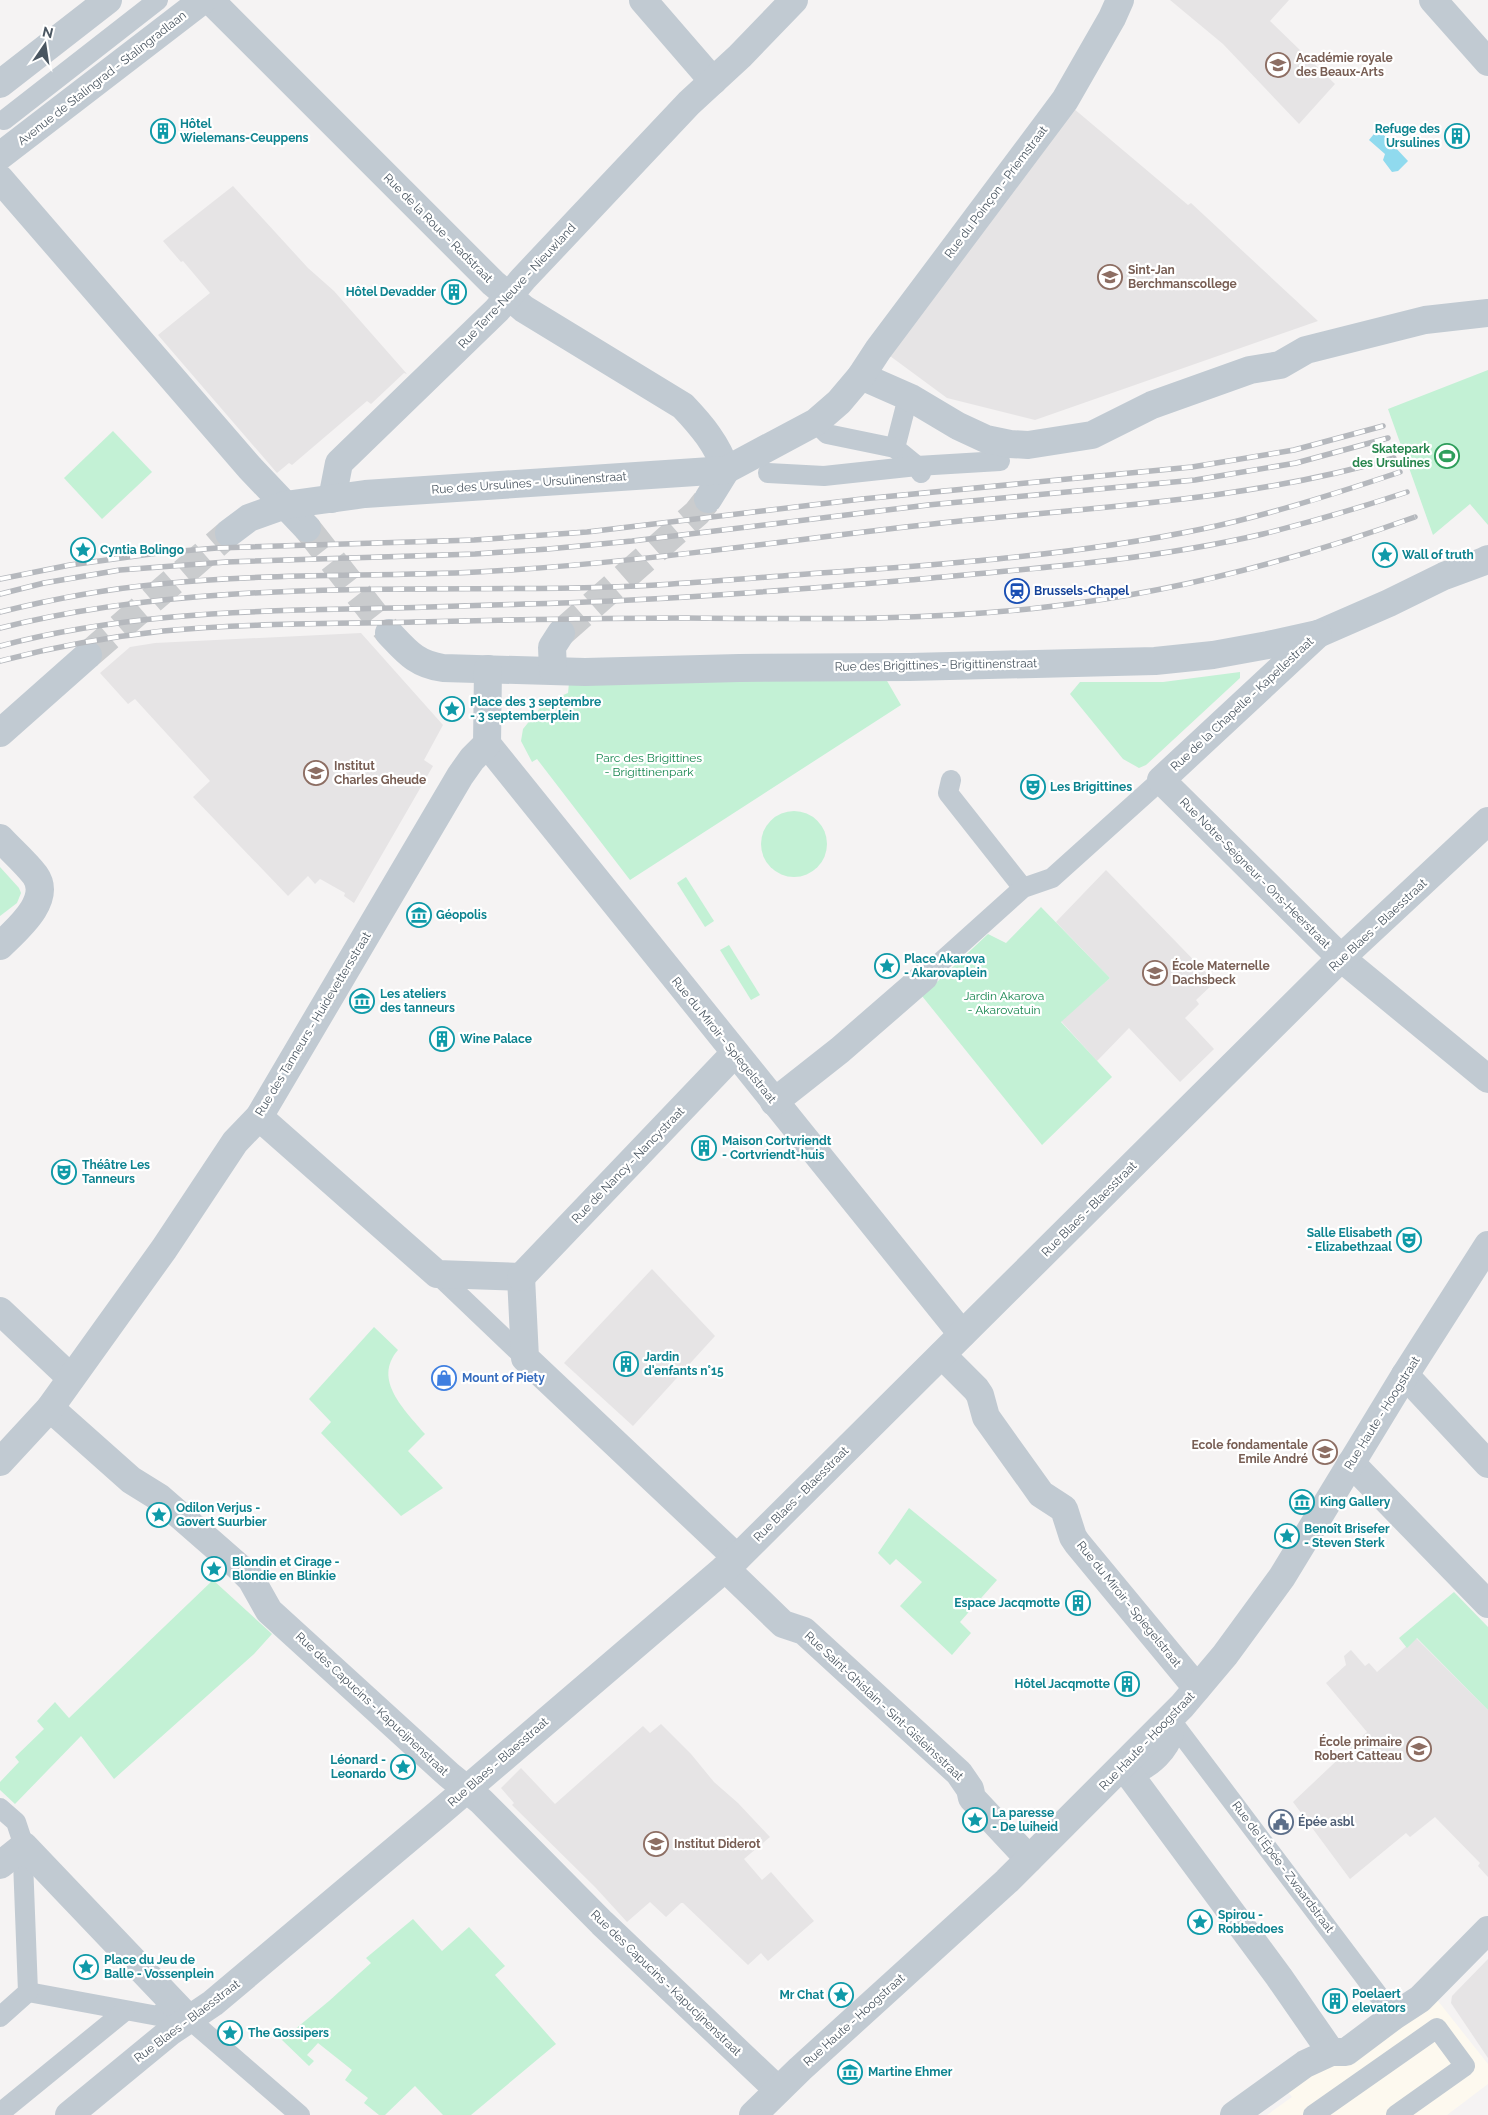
<svg xmlns="http://www.w3.org/2000/svg" width="1488" height="2115" viewBox="0 0 1488 2115" font-family="Raleway,sans-serif">
	<style>
		.commercial { fill: #fdf9ef }
		.education { fill: #e6e4e5 }
		.green { fill: #c3f1d5 }
		.water { fill: #90daee }
		.lines { fill: none; stroke-linecap: round; stroke-linejoin: round }
		.minor-tunnel { stroke: #caccce; stroke-width: 28; stroke-dasharray: 28 14; stroke-linecap: butt }
		.pedestrian { stroke: #c1cad2; stroke-width: 20 }
		.minor { stroke: #c1cad2; stroke-width: 28 }
		.tertiary { stroke: #c1cad2; stroke-width: 28 }
		.rail-casing { stroke: #b5b8bd; stroke-width: 5.5 }
		.rail { stroke: #fff; stroke-width: 4; stroke-dasharray: 11; stroke-linecap: butt }
		.labels { text-anchor: middle; stroke-width: 4.5; stroke-linejoin: round; paint-order: stroke }
		.education-label { font-size: 12px; font-weight: bold; fill: #785e54; stroke: #fff; text-anchor: start }
		.street-label { font-size: 12px; fill: #4a5661; stroke: #fff }
		.culture-label { font-size: 12px; font-weight: bold; fill: #0d838f; stroke: #fff; text-anchor: start }
		.leisure-label { font-size: 12px; font-weight: bold; fill: #27864d; stroke: #fff; text-anchor: end }
		.transit-label { font-size: 12px; font-weight: bold; fill: #164399; stroke: #fff; text-anchor: start }
		.park-label { font-size: 12px; fill: #17864f; stroke: #fff }
		.shop-label { font-size: 12px; font-weight: bold; fill: #366cbe; stroke: #fff; text-anchor: start }
		.service-label { font-size: 12px; font-weight: bold; fill: #4e5e75; stroke: #fff; text-anchor: start }
	</style>
	<rect width="100%" height="100%" fill="#f5f3f3"/>
	<path class="commercial" d="M1434 1996 1488 2064V2084L1447 2115H1267L1292 2097 1288 2092 1324 2068 1342 2063Z"/>
	<g class="education">
		<path d="M1170 0H1289L1270 21 1335 84 1299 124 1223 44Z"/>
		<path d="M1073 108 1188 205 1191 203 1318 321 1035 420 947 398 890 356Z"/>
		<path d="M233 186 308 268 334 291 407 374 404 373 371 404 367 401 292 465 289 463 277 473 158 335 210 293 183 261 181 262 163 241Z"/>
		<path d="M361 633 443 725 424 760 433 766 354 903 344 896 345 893 322 880 320 879 315 884 308 876 288 896 193 797 210 781 135 699 128 704 100 673 130 647 155 643Z"/>
		<path d="M1106 870 1215 982 1196 1000 1199 1004 1185 1018 1214 1049 1180 1082 1129 1028 1097 1061 1061 1021 1110 978 1056 922Z"/>
		<path d="M652 1269 715 1336 633 1426 564 1363Z"/>
		<path d="M1416 1638 1488 1710V1877L1478 1866 1480 1863 1435 1817 1410 1837 1406 1833 1350 1879 1293 1802 1367 1732 1326 1683 1346 1665 1344 1656 1351 1650 1365 1666 1369 1663 1377 1672Z"/>
		<path d="M661 1724 691 1754 714 1782 738 1803 770 1837 744 1859 762 1880 771 1872 814 1921 768 1961 761 1953 748 1965 683 1903H681L666 1917 650 1902 627 1922 595 1887 512 1805 514 1803 501 1788 521 1768 555 1804 643 1726 650 1733Z"/>
		<path d="M1488 1959V2058L1451 2003 1452 1996Z"/>
	</g>
	<g class="green">
		<path d="M1488 370V525L1470 504 1433 535 1388 409Z"/>
		<path d="M113 431 152 472 102 519 64 478Z"/>
		<path d="M1240 672V678L1146 765 1139 768 1123 759 1070 694 1080 682H1163Z"/>
		<path d="M883 674 901 705 630 880 537 759 532 762 521 741 523 729 544 703 568 693 569 683Z"/>
		<circle cx="794" cy="844" r="33"/>
		<path d="M0 867 19 888 21 893 17 903 0 916Z"/>
		<path d="M686 877 714 921 705 927 677 883Z"/>
		<path d="M1041 907 1110 978 1061 1022 1112 1077 1042 1145 922 996 988 934 1006 943Z"/>
		<path d="M729 945 760 995 751 1000 720 950Z"/>
		<path d="M374 1327 398 1350C372 1380 405 1410 425 1434L408 1451 443 1488 401 1516 321 1433 331 1422 309 1399Z"/>
		<path d="M909 1508 997 1580 960 1622 971 1633 952 1655 900 1606 922 1582 896 1559 890 1565 878 1553Z"/>
		<path d="M213 1580 272 1634 254 1654 114 1779 81 1736 15 1804 0 1790V1782L19 1762 15 1757 44 1729 37 1721 55 1702 69 1718Z"/>
		<path d="M1454 1592 1488 1627V1710L1417 1638 1407 1648 1399 1638Z"/>
		<path d="M413 1919 442 1951 469 1927 505 1966 495 1975 556 2044 471 2115H443L415 2086 385 2115H379L364 2103 368 2098 345 2080 352 2070 318 2043 307 2055 314 2061 309 2066 282 2040 329 2001 371 1963 366 1958Z"/>
	</g>
	<path class="water" d="M1378 129 1408 161 1398 171 1392 172 1383 160 1385 154 1369 140Z"/>
	<g class="lines">
		<g class="minor-tunnel">
			<path d="M307 528 389 633"/>
			<path d="M561 633 697 513 708 499"/>
			<path d="M88 655 229 533"/>
		</g>
		<g class="pedestrian">
			<path d="M4 120 158 0"/>
			<path d="M905 409 895 448 917 466 921 473"/>
			<path d="M821 428 827 434 895 448"/>
			<path d="M768 473 824 476 917 466 1000 461"/>
			<path d="M951 780 948 793 1023 888"/>
			<path d="M924 977 1023 888 1052 878 1161 780"/>
			<path d="M437 1274 525 1358"/>
			<path d="M1170 1719 1394 2016"/>
			<path d="M1137 1773C1153 1767 1169 1751 1174 1734"/>
			<path d="M0 1808 16 1822 24 1846"/>
			<path d="M28 1992 158 2016 168 2007"/>
			<path d="M0 2017 28 1992 23 1861"/>
			<path d="M188 2018 300 2115"/>
			<path d="M0 2113 125 2011"/>
			<path d="M1313 2115 1437 2028 1465 2066 1396 2115"/>
		</g>
		<g class="minor">
			<path d="M210 0 493 283 524 309 683 406C702 426 717 444 726 470"/>
			<path d="M643 0 713 81"/>
			<path d="M1433 0 1488 62"/>
			<path d="M0 84 108 0"/>
			<path d="M0 156 203 0"/>
			<path d="M0 179 250 468 307 528"/>
			<path d="M861 376 911 398 958 426 986 439 1010 444 1028 445 1092 435 1152 405 1250 370 1280 365 1306 350 1425 320 1488 313"/>
			<path d="M332 499 339 463 497 310 523 279 689 103 740 56 794 0"/>
			<path d="M708 499 726 470"/>
			<path d="M229 533 249 518 285 505 365 494 726 470 816 422 839 402 861 376 878 350 1065 100 1112 18 1120 0"/>
			<path d="M1488 559 1482 562 1444 576 1389 603 1318 634 1161 780 1341 958 1488 1079"/>
			<path d="M389 633C407 652 416 664 443 668L585 672 739 668 910 667 1155 661 1213 655 1268 645 1318 634"/>
			<path d="M553 670 552 647 561 633"/>
			<path d="M0 733 88 655"/>
			<path d="M487 744 962 1334"/>
			<path d="M0 838C11 850 25 862 35 875 53 900 16 930 0 946"/>
			<path d="M774 1102 840 1050 924 977"/>
			<path d="M259 1117 437 1274 521 1277"/>
			<path d="M521 1277 525 1358 737 1558"/>
			<path d="M521 1277 734 1054"/>
			<path d="M0 1311 71 1378"/>
			<path d="M942 1355 976 1389 980 1395 986 1417 1041 1494 1064 1509 1073 1537 1077 1543 1197 1688"/>
			<path d="M1405 1375 1488 1464"/>
			<path d="M50 1408 131 1480 160 1498 239 1567 251 1579 269 1611 449 1775 481 1801 602 1923 778 2090"/>
			<path d="M0 1462 50 1408 164 1249 235 1142 259 1117 460 776 472 759 487 744 488 669"/>
			<path d="M1351 1463 1488 1604"/>
			<path d="M725 1568 783 1624 804 1631 959 1773 970 1789 972 1798 1029 1859"/>
			<path d="M1122 1768 1132 1778 1279 1977 1331 2052"/>
			<path d="M0 1865 24 1846 188 2018"/>
			<path d="M1234 2115 1305 2064 1331 2052H1346L1394 2016 1420 1999 1488 1930"/>
		</g>
		<g class="tertiary">
			<path d="M69 2115 170 2032 213 2003 439 1813 737 1558 1341 958 1488 821"/>
			<path d="M753 2115 800 2069 1007 1881 1182 1706 1225 1655 1282 1577 1405 1375 1488 1245"/>
		</g>
		<defs>
			<g id="rail">
				<path d="M0 579 70 565 158 553 217 548 474 540 587 532 862 499 1192 467 1294 450 1383 426"/>
				<path d="M0 594 44 583 120 570 226 562 475 554 548 549 632 541 928 505 1195 480 1296 463 1388 438"/>
				<path d="M0 612C53 599 106 589 160 584 265 573 372 577 477 572 633 564 786 540 941 523 1093 507 1247 501 1394 458"/>
				<path d="M0 628C187 581 381 591 573 588 656 587 738 579 821 573 948 564 1077 555 1202 529 1269 515 1335 494 1400 472"/>
				<path d="M0 646C113 616 230 611 347 609 406 608 465 606 525 604 653 601 781 591 909 580 1027 569 1147 561 1263 534 1311 522 1359 508 1407 492"/>
				<path d="M0 661C53 647 108 637 163 631 246 623 330 624 414 622 505 620 596 618 687 618 807 619 927 621 1046 607 1173 593 1296 560 1415 517"/>
			</g>
		</defs>
		<use href="#rail" class="rail-casing"/>
		<use href="#rail" class="rail"/>
	</g>
	<defs>
		<symbol id="school-ring" viewBox="-11 -11 22 22"><circle r="9.5" fill="#fff" stroke="#8d6e63" stroke-width="1.5"/><path d="M0-5L7-2L0 1L-7-2ZM-4 1L0 2.5L4 1V4Q0 6-4 4Z" fill="#8d6e63"/></symbol>
		<symbol id="building-ring" viewBox="-11 -11 22 22"><circle r="9.5" fill="#fff" stroke="#0f9aa8" stroke-width="1.5"/><path d="M-4-6H4V6H1V3H-1V6H-4ZM-2.5-4.3h1.7v1.8h-1.7ZM.8-4.3h1.7v1.8H.8ZM-2.5-1h1.7V.8h-1.7ZM.8-1h1.7V.8H.8Z" fill="#0f9aa8"/></symbol>
		<symbol id="stadium-ring" viewBox="-11 -11 22 22"><circle r="9.5" fill="#fff" stroke="#2e9e5b" stroke-width="1.5"/><path d="M0-5a6.5 5 0 1 0 0 10a6.5 5 0 1 0 0-10ZM-3.5-1.8h7v3.6h-7Z" fill="#2e9e5b"/></symbol>
		<symbol id="sight-ring" viewBox="-11 -11 22 22"><circle r="9.5" fill="#fff" stroke="#0f9aa8" stroke-width="1.5"/><path d="M0-6L1.8-2.2L6-1.7L2.9 1.2L3.7 5.4L0 3.3L-3.7 5.4L-2.9 1.2L-6-1.7L-1.8-2.2Z" fill="#0f9aa8"/></symbol>
		<symbol id="station-ring" viewBox="-11 -11 22 22"><circle r="9.5" fill="#fff" stroke="#1a4fb4" stroke-width="1.5"/><path d="M-3-6H3Q5-6 5-4V2Q5 4 3 4L4.5 6H3L1.5 4h-3L-3 6H-4.5L-3 4Q-5 4-5 2V-4Q-5-6-3-6ZM-3.5-4v3h7v-3ZM-3.5 1v1.5H-2V1ZM2 1v1.5H3.5V1Z" fill="#1a4fb4"/></symbol>
		<symbol id="theatre-ring" viewBox="-11 -11 22 22"><circle r="9.5" fill="#fff" stroke="#0f9aa8" stroke-width="1.5"/><path d="M-5-5.5Q0-4 5-5.5V0Q5 5 0 6Q-5 5-5 0ZM-3.3-2.5H-1v1.5H-3.3ZM1-2.5H3.3v1.5H1ZM-2.8 1Q0 5.5 2.8 1Z" fill="#0f9aa8"/></symbol>
		<symbol id="museum-ring" viewBox="-11 -11 22 22"><circle r="9.5" fill="#fff" stroke="#0f9aa8" stroke-width="1.5"/><path d="M0-6L6-3V-2H-6V-3ZM-5-1h2V3h-2ZM-1-1h2V3h-2ZM3-1h2V3H3ZM-6 4H6V6H-6Z" fill="#0f9aa8"/></symbol>
		<symbol id="shop-ring" viewBox="-11 -11 22 22"><circle r="9.5" fill="#fff" stroke="#3f7fe0" stroke-width="1.5"/><path d="M-5-2.5h2.3a2.7 3.5 0 0 1 5.4 0H5L5.5 6h-11ZM-1.5-2.5h3a1.5 2.3 0 0 0-3 0Z" fill="#3f7fe0"/></symbol>
		<symbol id="civic-ring" viewBox="-11 -11 22 22"><circle r="9.5" fill="#fff" stroke="#5c6f8a" stroke-width="1.5"/><path d="M-.6-6.5H3V-4.5H.6V-3L4-1V1h2V6H-6V1h2V-1L-.6-3ZM-1.2 2.5V6h2.4V2.5Z" fill="#5c6f8a"/></symbol>
	</defs>
	<g fill-rule="evenodd">
		<use href="#school-ring" x="1264" y="51" width="28" height="28"/>
		<use href="#building-ring" x="149" y="117" width="28" height="28"/>
		<use href="#building-ring" x="1443" y="122" width="28" height="28"/>
		<use href="#school-ring" x="1096" y="263" width="28" height="28"/>
		<use href="#building-ring" x="440" y="278" width="28" height="28"/>
		<use href="#stadium-ring" x="1433" y="442" width="28" height="28"/>
		<use href="#sight-ring" x="69" y="536" width="28" height="28"/>
		<use href="#sight-ring" x="1371" y="541" width="28" height="28"/>
		<use href="#station-ring" x="1003" y="577" width="28" height="28"/>
		<use href="#sight-ring" x="438" y="695" width="28" height="28"/>
		<use href="#school-ring" x="302" y="759" width="28" height="28"/>
		<use href="#theatre-ring" x="1019" y="773" width="28" height="28"/>
		<use href="#museum-ring" x="405" y="901" width="28" height="28"/>
		<use href="#sight-ring" x="873" y="952" width="28" height="28"/>
		<use href="#school-ring" x="1141" y="959" width="28" height="28"/>
		<use href="#museum-ring" x="348" y="987" width="28" height="28"/>
		<use href="#building-ring" x="428" y="1025" width="28" height="28"/>
		<use href="#building-ring" x="690" y="1134" width="28" height="28"/>
		<use href="#theatre-ring" x="50" y="1158" width="28" height="28"/>
		<use href="#theatre-ring" x="1395" y="1226" width="28" height="28"/>
		<use href="#building-ring" x="612" y="1350" width="28" height="28"/>
		<use href="#shop-ring" x="430" y="1364" width="28" height="28"/>
		<use href="#school-ring" x="1311" y="1438" width="28" height="28"/>
		<use href="#museum-ring" x="1288" y="1488" width="28" height="28"/>
		<use href="#sight-ring" x="145" y="1501" width="28" height="28"/>
		<use href="#sight-ring" x="1273" y="1522" width="28" height="28"/>
		<use href="#sight-ring" x="200" y="1555" width="28" height="28"/>
		<use href="#building-ring" x="1064" y="1589" width="28" height="28"/>
		<use href="#building-ring" x="1113" y="1670" width="28" height="28"/>
		<use href="#school-ring" x="1405" y="1735" width="28" height="28"/>
		<use href="#sight-ring" x="389" y="1753" width="28" height="28"/>
		<use href="#sight-ring" x="961" y="1806" width="28" height="28"/>
		<use href="#civic-ring" x="1267" y="1808" width="28" height="28"/>
		<use href="#school-ring" x="642" y="1830" width="28" height="28"/>
		<use href="#sight-ring" x="1186" y="1908" width="28" height="28"/>
		<use href="#sight-ring" x="72" y="1953" width="28" height="28"/>
		<use href="#sight-ring" x="827" y="1981" width="28" height="28"/>
		<use href="#building-ring" x="1321" y="1987" width="28" height="28"/>
		<use href="#sight-ring" x="216" y="2019" width="28" height="28"/>
		<use href="#museum-ring" x="836" y="2058" width="28" height="28"/>
	</g>
	<g class="labels">
		<g class="education-label">
			<text x="1296" y="62">Académie royale<tspan x="1296" dy="14">des Beaux-Arts</tspan></text>
			<text x="1128" y="274">Sint-Jan<tspan x="1128" dy="14">Berchmanscollege</tspan></text>
			<text x="334" y="770">Institut<tspan x="334" dy="14">Charles Gheude</tspan></text>
			<text x="1172" y="970">École Maternelle<tspan x="1172" dy="14">Dachsbeck</tspan></text>
			<text x="1308" y="1449" text-anchor="end">Ecole fondamentale<tspan x="1308" dy="14">Emile André</tspan></text>
			<text x="1402" y="1746" text-anchor="end">École primaire<tspan x="1402" dy="14">Robert Catteau</tspan></text>
			<text x="674" y="1848">Institut Diderot</text>
		</g>
		<g class="street-label">
			<text transform="translate(102 78) rotate(-38)" y="4">Avenue de Stalingrad - Stalingradlaan</text>
			<text transform="translate(996 192) rotate(-53)" y="4">Rue du Poinçon - Priemstraat</text>
			<text transform="translate(438 228) rotate(45)" y="4">Rue de la Roue - Radstraat</text>
			<text transform="translate(517 286) rotate(-47)" y="4">Rue Terre-Neuve - Nieuwland</text>
			<text transform="translate(529 483) rotate(-4)" y="4">Rue des Ursulines - Ursulinenstraat</text>
			<text transform="translate(936 665) rotate(-1)" y="4">Rue des Brigittines - Brigittinenstraat</text>
			<text transform="translate(1242 704) rotate(-43)" y="4">Rue de la Chapelle - Kapellestraat</text>
			<text transform="translate(1255 873) rotate(45)" y="4">Rue Notre-Seigneur - Ons-Heerstraat</text>
			<text transform="translate(1378 925) rotate(-43)" y="4">Rue Blaes - Blaesstraat</text>
			<text transform="translate(313 1024) rotate(-59)" y="4">Rue des Tanneurs - Huidevettersstraat</text>
			<text transform="translate(724 1040) rotate(51)" y="4">Rue du Miroir - Spiegelstraat</text>
			<text transform="translate(628 1165) rotate(-46)" y="4">Rue de Nancy - Nancystraat</text>
			<text transform="translate(1089 1209) rotate(-45)" y="4">Rue Blaes - Blaesstraat</text>
			<text transform="translate(1382 1413) rotate(-58)" y="4">Rue Haute - Hoogstraat</text>
			<text transform="translate(801 1494) rotate(-45)" y="4">Rue Blaes - Blaesstraat</text>
			<text transform="translate(1129 1604) rotate(51)" y="4">Rue du Miroir - Spiegelstraat</text>
			<text transform="translate(372 1704) rotate(43)" y="4">Rue des Capucins - Kapucijnenstraat</text>
			<text transform="translate(884 1706) rotate(43)" y="4">Rue Saint-Ghislain - Sint-Gisleinsstraat</text>
			<text transform="translate(1147 1741) rotate(-46)" y="4">Rue Haute - Hoogstraat</text>
			<text transform="translate(498 1762) rotate(-41)" y="4">Rue Blaes - Blaesstraat</text>
			<text transform="translate(1283 1867) rotate(53)" y="4">Rue de l'Épée - Zwaardstraat</text>
			<text transform="translate(666 1983) rotate(44)" y="4">Rue des Capucins - Kapucijnenstraat</text>
			<text transform="translate(854 2020) rotate(-42)" y="4">Rue Haute - Hoogstraat</text>
			<text transform="translate(187 2021) rotate(-37)" y="4">Rue Blaes - Blaesstraat</text>
		</g>
		<g class="culture-label">
			<text x="180" y="128">Hôtel<tspan x="180" dy="14">Wielemans-Ceuppens</tspan></text>
			<text x="1440" y="133" text-anchor="end">Refuge des<tspan x="1440" dy="14">Ursulines</tspan></text>
			<text x="436" y="296" text-anchor="end">Hôtel Devadder</text>
			<text x="100" y="554">Cyntia Bolingo</text>
			<text x="1402" y="559">Wall of truth</text>
			<text x="470" y="706">Place des 3 septembre<tspan x="470" dy="14">- 3 septemberplein</tspan></text>
			<text x="1050" y="791">Les Brigittines</text>
			<text x="436" y="919">Géopolis</text>
			<text x="904" y="963">Place Akarova<tspan x="904" dy="14">- Akarovaplein</tspan></text>
			<text x="380" y="998">Les ateliers<tspan x="380" dy="14">des tanneurs</tspan></text>
			<text x="460" y="1043">Wine Palace</text>
			<text x="722" y="1145">Maison Cortvriendt<tspan x="722" dy="14">- Cortvriendt-huis</tspan></text>
			<text x="82" y="1169">Théâtre Les<tspan x="82" dy="14">Tanneurs</tspan></text>
			<text x="1392" y="1237" text-anchor="end">Salle Elisabeth<tspan x="1392" dy="14">- Elizabethzaal</tspan></text>
			<text x="644" y="1361">Jardin<tspan x="644" dy="14">d'enfants n°15</tspan></text>
			<text x="1320" y="1506">King Gallery</text>
			<text x="176" y="1512">Odilon Verjus -<tspan x="176" dy="14">Govert Suurbier</tspan></text>
			<text x="1304" y="1533">Benoît Brisefer<tspan x="1304" dy="14">- Steven Sterk</tspan></text>
			<text x="232" y="1566">Blondin et Cirage -<tspan x="232" dy="14">Blondie en Blinkie</tspan></text>
			<text x="1060" y="1607" text-anchor="end">Espace Jacqmotte</text>
			<text x="1110" y="1688" text-anchor="end">Hôtel Jacqmotte</text>
			<text x="386" y="1764" text-anchor="end">Léonard -<tspan x="386" dy="14">Leonardo</tspan></text>
			<text x="992" y="1817">La paresse<tspan x="992" dy="14">- De luiheid</tspan></text>
			<text x="1218" y="1919">Spirou -<tspan x="1218" dy="14">Robbedoes</tspan></text>
			<text x="104" y="1964">Place du Jeu de<tspan x="104" dy="14">Balle - Vossenplein</tspan></text>
			<text x="1352" y="1998">Poelaert<tspan x="1352" dy="14">elevators</tspan></text>
			<text x="824" y="1999" text-anchor="end">Mr Chat</text>
			<text x="248" y="2037">The Gossipers</text>
			<text x="868" y="2076">Martine Ehmer</text>
		</g>
		<g class="leisure-label">
			<text x="1430" y="453">Skatepark<tspan x="1430" dy="14">des Ursulines</tspan></text>
		</g>
		<g class="transit-label">
			<text x="1034" y="595">Brussels-Chapel</text>
		</g>
		<g class="park-label">
			<text x="649" y="762">Parc des Brigittines<tspan x="649" dy="14">- Brigittinenpark</tspan></text>
			<text x="1004" y="1000">Jardin Akarova<tspan x="1004" dy="14">- Akarovatuin</tspan></text>
		</g>
		<g class="shop-label">
			<text x="462" y="1382">Mount of Piety</text>
		</g>
		<g class="service-label">
			<text x="1298" y="1826">Épée asbl</text>
		</g>
	</g>
	<g transform="translate(45 45) rotate(13)" stroke="#ffffff" stroke-width="4" paint-order="stroke">
	<path d="M0-4L9 19L0 12L-9 19Z" fill="#4a5661"/>
	<text y="-8" font-size="14" font-weight="bold" text-anchor="middle" fill="#4a5661">N</text>
	</g>
</svg>
